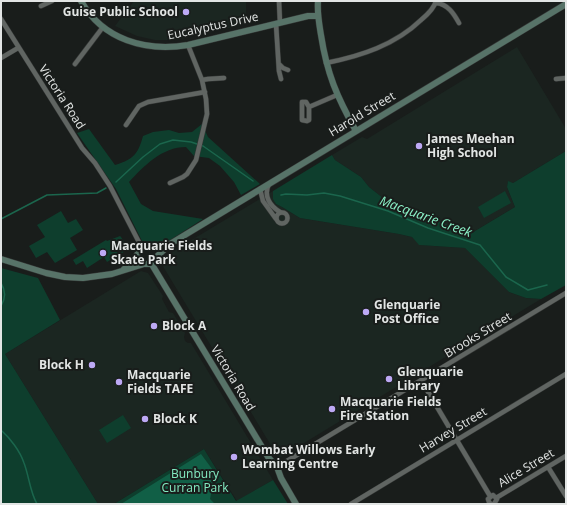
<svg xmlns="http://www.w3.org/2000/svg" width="567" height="505" viewBox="0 0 567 505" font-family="'Open Sans',sans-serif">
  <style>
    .built { fill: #1b2621 }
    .green { fill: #0e3e2d }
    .forest { fill: #115f46 }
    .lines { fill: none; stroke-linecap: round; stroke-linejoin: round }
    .stream { stroke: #1b664d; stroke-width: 1.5 }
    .street-casing { stroke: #353837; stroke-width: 5.5 }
    .secondary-casing { stroke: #353837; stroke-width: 7 }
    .street { stroke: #606562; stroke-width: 4.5 }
    .secondary { stroke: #577368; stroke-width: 6 }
    .poi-dot { fill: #bda9f5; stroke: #191d1b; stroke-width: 1.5 }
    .labels { text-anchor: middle; stroke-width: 4; stroke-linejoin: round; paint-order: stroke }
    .poi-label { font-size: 12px; font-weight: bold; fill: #e2e5e4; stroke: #191d1b; text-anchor: start }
    .street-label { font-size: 12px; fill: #e2e5e4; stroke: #191d1b }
    .park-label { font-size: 12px; fill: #83eac1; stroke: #191d1b }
    .water-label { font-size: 13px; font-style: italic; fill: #8cf3c9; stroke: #191d1b }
  </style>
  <rect width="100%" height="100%" fill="#191d1b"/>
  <path class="built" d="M134 1H246V24L176 40H155L137 36 115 26Z
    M517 47 566 129V151L513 183 508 182 507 187 515 207 470 234 383 198 369 187 361 177 335 160 332 155 362 137 367 139Z
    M273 191V194L276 204 282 207 300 218 399 234 412 237 420 245 465 248 509 292 526 298 541 299 281 457H278L161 263 163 258 165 256Z
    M141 271 148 273 163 296 162 299 169 312 173 313 185 333 184 337 185 341 188 343H191L273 480 237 501 204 449 114 504H98L5 354Z"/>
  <path class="green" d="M202 124 208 137 260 184 241 195 234 182 220 166 209 158 194 156 186 147C162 147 144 166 129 182L141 204 153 211 203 219 164 244 142 241 116 189 77 133 89 129 115 165C134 159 138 154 143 136L153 132 169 130 179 133 192 132Z
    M566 151V285L541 299 526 298 509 292 465 248 419 245 412 237 399 234 300 218 282 207 276 204 273 199V191L332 155 335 160 361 177 369 187 383 198 470 234 515 207 507 187 508 181 513 183Z
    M505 191 511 203 484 218 478 207Z
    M61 211 68 223 76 219 83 230 70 238 77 250 55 263 47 252 36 258 29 246 45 237 37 225Z
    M120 236 121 237 128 248 127 250 107 262 104 257 87 268 83 261 76 265 73 260 106 240 107 241Z
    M1 268 38 278 60 320 5 354 98 504H1Z
    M123 415 131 428 107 443 99 430Z
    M204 449 236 501 273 480 288 504H114Z"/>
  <path class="forest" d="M201 454 215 473 210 499 215 504H121Z"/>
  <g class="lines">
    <path class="stream" d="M116 182 143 157 160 144 173 140 191 142 203 146 253 181
      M281 195 286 194 307 195 324 193 340 196 388 211 428 228 480 245 506 277 528 290 547 285
      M1 219 47 195 97 193 106 188
      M1 283C6 291 6 298 1 306
      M1 430C10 438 20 451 24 463 29 476 30 492 37 504"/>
    <g class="street-casing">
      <path id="street" d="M279 1 280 23
        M436 3C448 4 454 14 459 23
        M41 6 52 1
        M1 19 82 148 95 163 110 186 142 248
        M276 24 279 71 281 79
        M1 58 18 48
        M326 63C361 56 395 45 421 20 427 15 434 9 436 1
        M75 64 103 27
        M279 64 283 68 288 70
        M556 79 566 78
        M202 80 208 79 224 78
        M302 102H306L309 107V120L307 121 302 120Z
        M309 107 337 95
        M126 125 139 106 148 102 205 92
        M170 183 183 177 187 174 196 160 207 114 206 99 202 80 188 45
        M269 184C263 196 270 206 280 212
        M260 189 263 201 276 219
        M276.5 218a5.5 5.5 0 1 1 11 0a5.5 5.5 0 1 1-11 0Z
        M421 380 490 496
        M277 467 566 293
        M548 467 566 496
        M496 498 566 456
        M351 504 566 374
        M491 504 489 502 488 499 493 495 497 499 494 504"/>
    </g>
    <g class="secondary-casing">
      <path id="secondary" d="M81 1C103 40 146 52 188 45L308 16H318
        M318 1C317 13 319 23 321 35 327 74 337 97 356 131
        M1 259 46 273 65 277 83 278 112 274 144 264H149L170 244 566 4
        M151 263 268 457 277 467 281 478 296 504
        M124 269 130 264 142 248 170 244"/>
    </g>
    <use href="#street" class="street"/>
    <use href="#secondary" class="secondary"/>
  </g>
  <g class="poi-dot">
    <circle cx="186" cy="12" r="4"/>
    <circle cx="419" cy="146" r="4"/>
    <circle cx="103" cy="253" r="4"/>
    <circle cx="366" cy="312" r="4"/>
    <circle cx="154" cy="326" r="4"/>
    <circle cx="92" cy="365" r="4"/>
    <circle cx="389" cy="379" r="4"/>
    <circle cx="119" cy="382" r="4"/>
    <circle cx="332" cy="409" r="4"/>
    <circle cx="145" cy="419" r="4"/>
    <circle cx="234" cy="457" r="4"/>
  </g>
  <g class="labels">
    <g class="poi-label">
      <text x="178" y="16" text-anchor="end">Guise Public School</text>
      <text x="427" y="143">James Meehan<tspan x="427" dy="14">High School</tspan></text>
      <text x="111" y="250">Macquarie Fields<tspan x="111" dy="14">Skate Park</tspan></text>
      <text x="374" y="309">Glenquarie<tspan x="374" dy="14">Post Office</tspan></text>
      <text x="162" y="330">Block A</text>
      <text x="84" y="369" text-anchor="end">Block H</text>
      <text x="397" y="376">Glenquarie<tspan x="397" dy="14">Library</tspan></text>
      <text x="127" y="379">Macquarie<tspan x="127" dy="14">Fields TAFE</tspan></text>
      <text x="340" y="406">Macquarie Fields<tspan x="340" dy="14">Fire Station</tspan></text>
      <text x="153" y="423">Block K</text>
      <text x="242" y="454">Wombat Willows Early<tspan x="242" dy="14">Learning Centre</tspan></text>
    </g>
    <g class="street-label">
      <text transform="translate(213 26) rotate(-12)" y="4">Eucalyptus Drive</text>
      <text transform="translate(62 97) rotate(57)" y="4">Victoria Road</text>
      <text transform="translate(362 114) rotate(-31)" y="4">Harold Street</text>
      <text transform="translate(478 335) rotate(-31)" y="4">Brooks Street</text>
      <text transform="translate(233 378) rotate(59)" y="4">Victoria Road</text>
      <text transform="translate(453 430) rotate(-31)" y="4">Harvey Street</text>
      <text transform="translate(526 468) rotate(-31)" y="4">Alice Street</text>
    </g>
    <g class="park-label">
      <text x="195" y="478">Bunbury<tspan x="195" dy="14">Curran Park</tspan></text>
    </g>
    <g class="water-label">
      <text transform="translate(426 216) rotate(20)" y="5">Macquarie Creek</text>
    </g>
  </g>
  <rect width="567" height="505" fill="none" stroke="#e2e5e4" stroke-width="4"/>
</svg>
